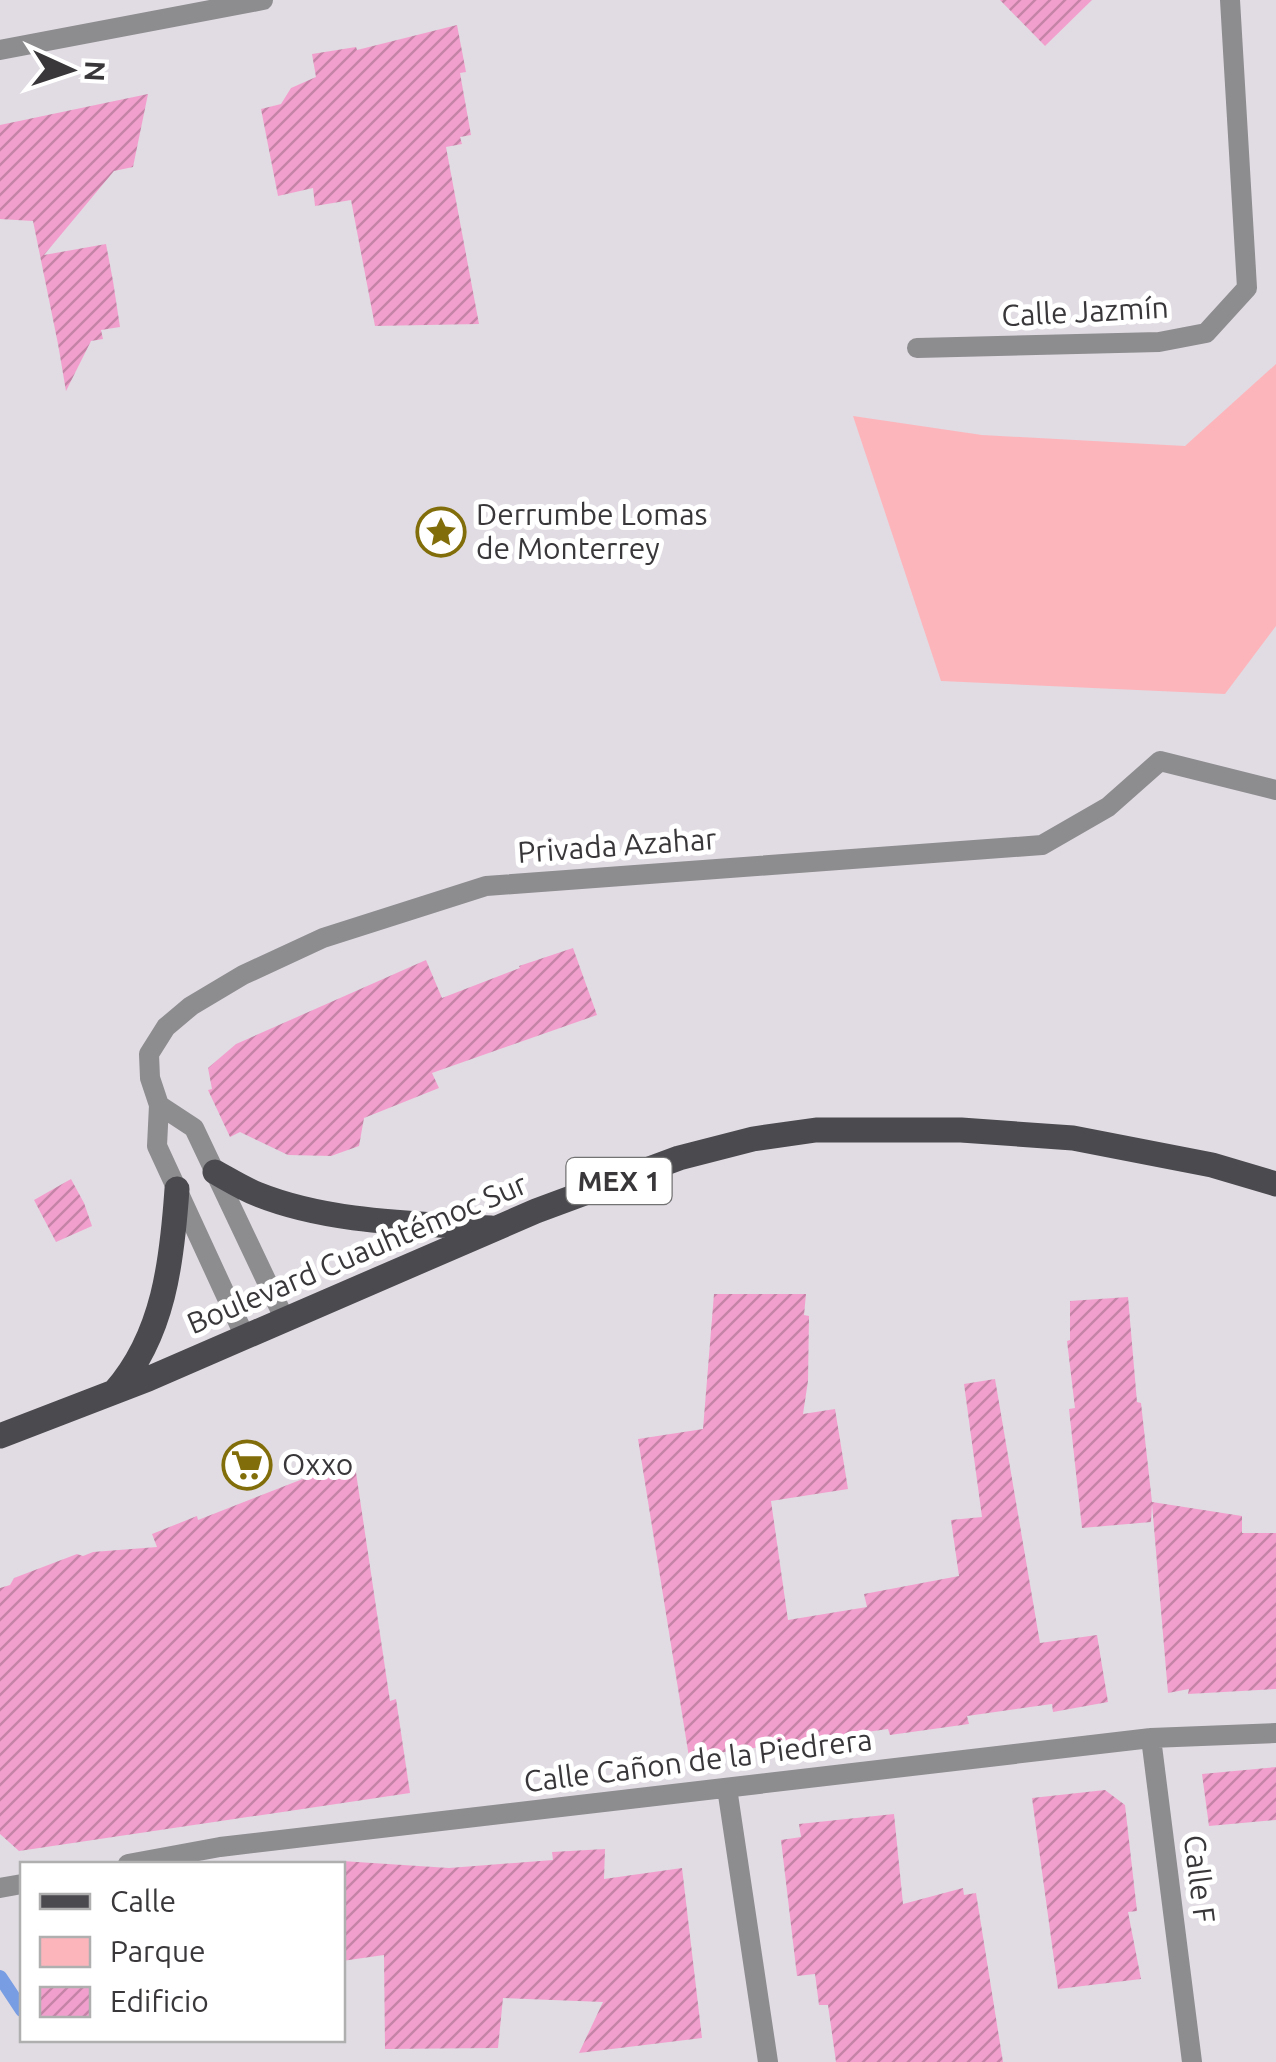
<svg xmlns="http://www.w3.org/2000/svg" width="1276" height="2062" viewBox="0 0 1276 2062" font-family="Ubuntu,sans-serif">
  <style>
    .green { fill: #fdb5bc }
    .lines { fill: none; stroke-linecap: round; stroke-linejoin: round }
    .stream { stroke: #789de3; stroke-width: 14 }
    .building { fill: url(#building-hatch) }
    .minor { stroke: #8d8c8f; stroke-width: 20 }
    .primary { stroke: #4b4a4f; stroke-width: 25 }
    .labels { text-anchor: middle; stroke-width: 10; stroke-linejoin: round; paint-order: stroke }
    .shield { fill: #fff; stroke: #747374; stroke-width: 2.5 }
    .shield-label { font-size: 28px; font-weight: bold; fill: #393739 }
    .street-label { font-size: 30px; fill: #393739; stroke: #fff }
    .poi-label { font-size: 30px; fill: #393739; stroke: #fff; text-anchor: start }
  </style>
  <defs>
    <pattern id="building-hatch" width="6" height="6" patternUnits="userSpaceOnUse" patternTransform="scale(2.5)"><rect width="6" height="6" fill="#f1a0cd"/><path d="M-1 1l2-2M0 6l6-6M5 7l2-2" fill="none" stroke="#c483a7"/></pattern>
  </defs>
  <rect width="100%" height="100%" fill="#e1dce3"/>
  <path class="green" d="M1276 364V626L1225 694 941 681 853 416 982 435 1185 446Z"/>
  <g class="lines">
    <path class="stream" d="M0 1977 22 2010"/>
  </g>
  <path class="building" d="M1000 0H1092L1045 46Z
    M457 25 466 72 460 73 471 135 460 137 462 144 446 147 479 324 375 326 351 200 315 206 313 188 278 196 261 109 281 104 291 88 316 77 312 54 356 47 357 50Z
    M148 94 133 167 114 171 44 255 106 244 113 281 120 327 101 330 103 339 91 341 66 391 58 344 33 221 0 219V125Z
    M573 948 597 1015 432 1073 439 1088 364 1118 359 1146 331 1156 288 1155 240 1132 230 1137 208 1090 212 1089 208 1068 236 1044 426 960 442 998 520 968 519 966Z
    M71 1179 84 1203 92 1226 56 1242 34 1200Z
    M714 1294H806L804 1315 809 1316 808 1381 803 1414 835 1409 848 1489 771 1501 788 1620 867 1607 864 1594 959 1576 951 1520 982 1517 964 1384 995 1379 1040 1643 1097 1635 1108 1702 1053 1712 1052 1704 967 1716 969 1724 890 1735 888 1729 689 1757 638 1439 703 1429Z
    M1128 1297 1137 1402 1141 1403 1152 1502 1242 1516V1533H1276V1689L1188 1694 1189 1689 1168 1693 1152 1504 1151 1522 1082 1528 1069 1409 1075 1408 1067 1341 1070 1340V1301Z
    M354 1459 390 1701 396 1699 410 1793 19 1851 0 1834V1588L10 1585 14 1578 77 1554 83 1556 93 1552 157 1547 152 1534 197 1516 198 1520Z
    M1276 1767V1820L1209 1826 1202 1774Z
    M1105 1790 1125 1805 1137 1911 1128 1912 1141 1979 1058 1989 1032 1798Z
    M894 1814 903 1904 963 1888 964 1895 976 1893 1003 2062H836L828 2005H819L815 1974 797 1976 781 1840 801 1837 799 1824Z
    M605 1849 604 1879 682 1868 702 2038 579 2053 603 2002 503 1998 498 2048 385 2049 384 1955 342 1961V1861L449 1868 553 1860 552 1852Z"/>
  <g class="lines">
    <path class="minor" d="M0 50 263 0
      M917 348 1159 342 1206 333 1247 288 1230 0
      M159 1105 194 1128 285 1320
      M245 1337 157 1146 159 1105 150 1078 149 1054 166 1027 191 1006 243 975 323 938 486 886 1042 845 1108 807 1160 761 1276 790
      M1151 1738 1192 2062
      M727 1788 768 2062
      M128 1864 220 1847 1151 1738 1276 1733
      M0 1888 22 1884"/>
    <path class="primary" d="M215 1172C228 1179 242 1188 257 1194 329 1223 414 1223 491 1228
      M115 1391C164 1335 172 1261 177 1189
      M0 1436 148 1379 536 1211 679 1158 753 1139 816 1130H961L1073 1138 1212 1165 1276 1184"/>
  </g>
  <defs>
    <g id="sight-ring" transform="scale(2.5)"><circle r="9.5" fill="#fff" stroke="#816d09" stroke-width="1.5"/><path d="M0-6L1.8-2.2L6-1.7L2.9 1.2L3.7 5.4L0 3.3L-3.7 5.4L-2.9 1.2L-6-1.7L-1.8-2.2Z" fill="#816d09"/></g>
    <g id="supermarket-ring" transform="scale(2.5)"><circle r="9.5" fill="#fff" stroke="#816d09" stroke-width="1.5"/><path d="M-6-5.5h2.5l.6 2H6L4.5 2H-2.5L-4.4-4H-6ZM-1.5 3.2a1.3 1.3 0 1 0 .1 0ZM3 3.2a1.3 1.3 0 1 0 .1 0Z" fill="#816d09"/></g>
  </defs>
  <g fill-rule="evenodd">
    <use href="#sight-ring" x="441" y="532"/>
    <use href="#supermarket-ring" x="247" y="1465"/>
  </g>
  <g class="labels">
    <rect class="shield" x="566.5" y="1158" width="105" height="46" rx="8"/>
    <g class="shield-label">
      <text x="619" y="1191">MEX 1</text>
    </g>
    <g class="street-label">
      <text transform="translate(1085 312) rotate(-3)" y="10">Calle Jazmín</text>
      <text transform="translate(617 846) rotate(-4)" y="10">Privada Azahar</text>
      <text transform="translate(357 1254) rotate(-23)" y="10">Boulevard Cuauhtémoc Sur</text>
      <text transform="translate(698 1761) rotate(-7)" y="10">Calle Cañon de la Piedrera</text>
      <text transform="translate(1199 1879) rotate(83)" y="10">Calle F</text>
    </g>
    <g class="poi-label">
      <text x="476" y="525">Derrumbe Lomas<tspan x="476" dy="34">de Monterrey</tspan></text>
      <text x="282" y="1475">Oxxo</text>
    </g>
  </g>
  <rect x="20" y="1862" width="325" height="180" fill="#ffffff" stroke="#b0afb0" stroke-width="2.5"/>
  <rect x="40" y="1894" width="50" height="15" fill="#4b4a4f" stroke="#b0afb0" stroke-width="2.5"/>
  <text x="110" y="1912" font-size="30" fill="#393739">Calle</text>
  <rect x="40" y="1937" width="50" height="30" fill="#fdb5bc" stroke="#b0afb0" stroke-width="2.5"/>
  <text x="110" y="1962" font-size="30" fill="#393739">Parque</text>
  <rect x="40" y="1987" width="50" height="30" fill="url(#building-hatch)" stroke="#b0afb0" stroke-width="2.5"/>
  <text x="110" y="2012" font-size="30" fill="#393739">Edificio</text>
  <g transform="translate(70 70) rotate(93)" stroke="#ffffff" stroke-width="8" paint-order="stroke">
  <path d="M0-8L18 38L0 25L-18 38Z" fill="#393739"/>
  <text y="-15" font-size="28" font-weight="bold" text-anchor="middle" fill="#393739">N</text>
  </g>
</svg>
